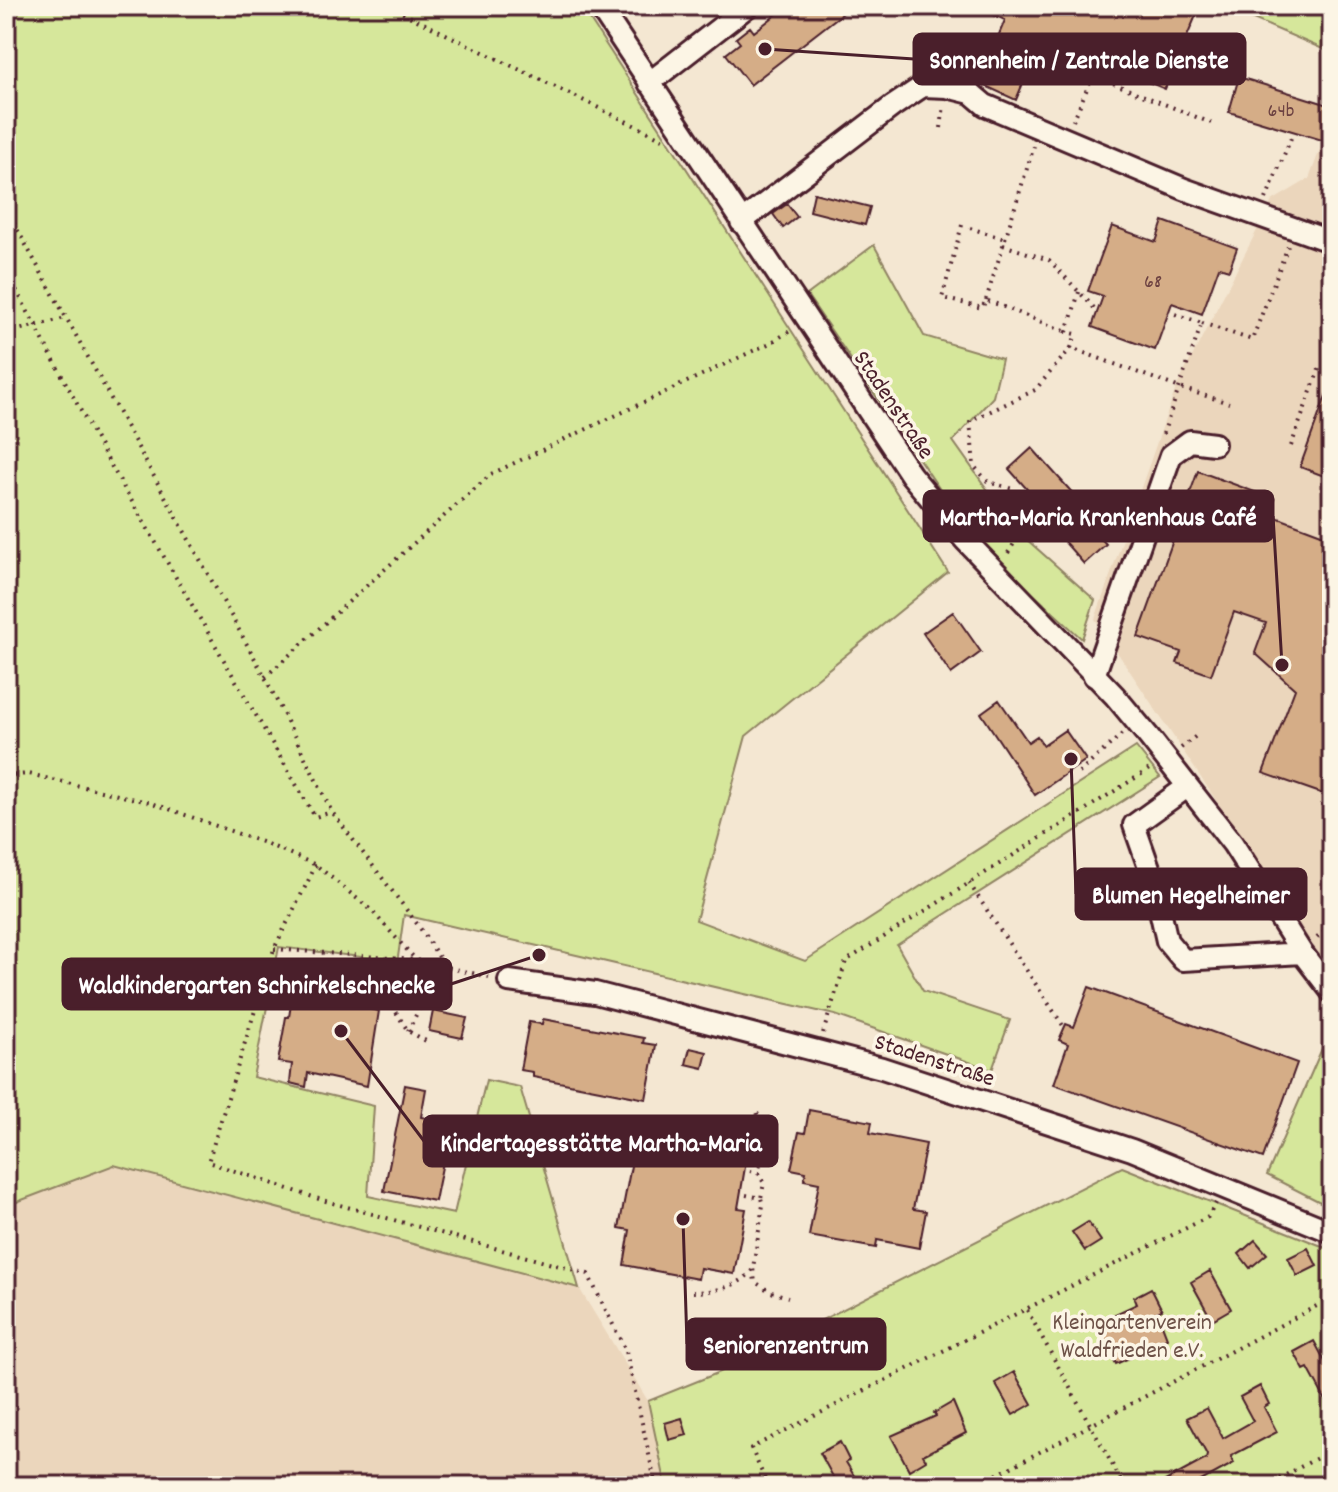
<svg xmlns="http://www.w3.org/2000/svg" width="1338" height="1492" viewBox="0 0 1338 1492" font-family="Dekko,sans-serif">
  <style>
    .built { fill: #ebd6bc }
    .green { fill: #d6e79b; stroke: #908363; stroke-width: 2 }
    .building { fill: #d5ad87; stroke: #4a1f2b; stroke-width: 2 }
    .lines { fill: none; stroke-linecap: round; stroke-linejoin: round }
    .minor-casing { stroke: #4a1f2b; stroke-width: 26 }
    .path { stroke: #4a1f2b; stroke-width: 4; stroke-dasharray: 2 6; stroke-linecap: butt }
    .minor { stroke: #fcf5e5; stroke-width: 20 }
    .labels { text-anchor: middle; stroke-width: 7; stroke-linejoin: round; paint-order: stroke }
    .number-label { font-size: 20px; fill: #6d4242 }
    .street-label { font-size: 24px; fill: #4a1f2b; stroke: #fcf5e5 }
    .park-label { font-size: 24px; fill: #6d5147; stroke: #fcf5e5 }
    .leader { fill: none; stroke: #4a1f2b; stroke-width: 3 }
    .callout-dot { fill: #4a1f2b; stroke: #fcf5e5; stroke-width: 3 }
    .callout { fill: #4a1f2b; stroke: #4a1f2b; stroke-width: 3 }
    .callout-label { font-size: 26px; text-anchor: middle; font-weight: bold; fill: #fff }
  </style>
  <rect width="100%" height="100%" fill="#f4e7d2"/>
  <filter id="ink" filterUnits="userSpaceOnUse"><feTurbulence type="fractalNoise" baseFrequency=".0125" numOctaves="2"/><feDisplacementMap in="SourceGraphic" scale="16" xChannelSelector="R" yChannelSelector="G"/><feConvolveMatrix kernelMatrix="1 2 1 2 8 2 1 2 1" color-interpolation-filters="sRGB"/></filter>
  <g filter="url(#ink)">
    <path class="built" d="M1332 117V974L1095 619 1176 388 1272 201 1309 179Z
      M114 1165 579 1288 648 1401 666 1486H6V1206Z"/>
    <path class="green" d="M6 6H581L948 572 746 736 696 920 805 961 1136 747 1160 777 897 945 923 991 1010 1020 992 1070 835 1015 404 915 394 985 369 958 279 947 253 1077 374 1106 368 1196 454 1214 486 1080 520 1087 579 1288 114 1165 6 1206Z
      M1223 6H1332V53Z
      M874 245 924 336 1002 359 993 397 953 441 1016 530 1095 600 1082 639 973 538 807 295Z
      M1327 1037 1332 1043V1208L1267 1175Z
      M1122 1167 1332 1250V1486H666L648 1401 720 1372Z"/>
    <path class="building" d="M787 6H852L750 85 726 54 740 43 736 38 750 27 754 32Z
      M974 6H1179L1197 13 1165 89 1042 38 1016 100 979 83 1005 20Z
      M1239 77 1332 106V143L1229 112Z
      M814 193 870 207 865 225 810 211Z
      M787 204 797 217 783 228 773 214Z
      M1163 221 1237 248 1229 270 1219 267 1202 314 1172 303 1155 350 1092 327 1103 296 1088 291 1112 226 1156 242Z
      M1330 385 1332 386V479L1300 467Z
      M1032 448 1086 508 1079 514 1106 544 1084 564 1054 530 1060 526 1009 469Z
      M1198 471 1274 499 1268 514 1332 538V797L1263 773 1295 689 1255 653 1266 623 1234 612 1211 675 1177 663 1181 652 1138 637Z
      M953 612 981 652 951 674 923 633Z
      M999 700 1028 742 1037 736 1043 745 1065 730 1086 760 1035 795 981 713Z
      M347 970 365 971 362 1007 379 1011 367 1086 308 1073 306 1087 290 1083 292 1064 278 1062 286 1017H289L296 973 346 976Z
      M1089 987 1297 1063 1263 1158 1054 1084 1068 1044 1059 1040 1066 1024 1074 1027Z
      M433 1011 467 1018 462 1038 429 1031Z
      M543 1019 644 1038 643 1043 656 1045 646 1099 533 1077V1072L520 1070 529 1022 542 1024Z
      M690 1048 707 1052 703 1068 686 1064Z
      M405 1085 426 1089 421 1117 451 1123 435 1201 384 1191Z
      M809 1110 872 1122 870 1133 926 1144 913 1209 926 1211 919 1248 877 1240 876 1248 809 1236 819 1183 804 1180 806 1172 791 1169 799 1132 805 1133Z
      M636 1117 717 1133 715 1144 748 1150 738 1208 746 1209 734 1274 700 1268 698 1279 624 1265 630 1230 619 1228 636 1140 632 1139Z
      M1088 1222 1101 1241 1085 1251 1072 1232Z
      M1255 1240 1267 1254 1250 1268 1239 1254Z
      M1308 1248 1317 1266 1297 1276 1288 1258Z
      M1210 1271 1231 1309 1212 1320 1191 1282Z
      M1151 1288 1162 1310 1157 1312 1167 1338 1134 1351 1136 1355 1116 1364 1096 1323 1137 1304 1134 1297Z
      M1314 1341 1332 1374V1412L1308 1368 1304 1370 1294 1352Z
      M1014 1372 1032 1404 1013 1415 995 1383Z
      M1260 1386 1269 1404 1264 1407 1277 1432 1231 1456 1234 1463 1192 1486H1156L1206 1459 1207 1455 1187 1418 1207 1408 1223 1438 1253 1421 1240 1397Z
      M953 1402 966 1433 923 1455 926 1460 909 1470 891 1436 936 1416 934 1413Z
      M682 1418 687 1435 669 1440 665 1423Z
      M840 1442 849 1460 846 1462 860 1486H838L820 1453Z"/>
    <g class="lines">
      <g class="minor-casing">
        <path id="minor" d="M599 6 911 475 965 540 1115 696 1149 737 1233 844 1302 953 1332 992
          M649 83 748 6
          M741 222 893 106 923 86 947 87 971 93 985 105 1184 189 1332 242
          M1094 676 1171 455 1190 441 1214 444
          M1187 787 1134 825 1153 879 1167 941 1183 960 1302 953
          M509 981 595 993 882 1068 1132 1150 1332 1232"/>
      </g>
      <path class="path" d="M388 6 663 139
        M1073 121 1093 75 1211 123
        M941 128 944 105
        M1266 199 1291 138
        M6 209 265 677 332 812 418 925 446 968
        M962 225 942 298 982 308 986 300 1067 332
        M970 228 1005 239
        M1003 245 1049 260 1098 312
        M6 278 12 282 98 443 315 817 332 812
        M1079 292 1067 332 1076 334 1071 348 1180 388 1229 403
        M986 300 1034 146
        M1202 323 1252 340 1288 246
        M6 333 66 318
        M1163 434 1202 323 1169 312
        M1291 446 1321 364
        M1008 553 1032 515 1038 512 1013 489 988 482 974 466 970 421 1035 390 1071 348
        M265 677 491 474 770 343 792 330
        M1181 748 1196 736
        M1079 773 1122 734
        M6 776 29 774 152 803 267 844 316 865 371 910 416 960
        M316 865 274 949 208 1162 322 1200 588 1274 626 1351 656 1486
        M969 883 1064 1027
        M1317 938 1332 923
        M274 949 416 960 489 977
        M347 995C362 995 374 1002 389 1001L408 1031 426 1041
        M408 1031 431 985 430 963
        M823 1033 846 961 1151 768
        M757 1113 768 1134 758 1173
        M750 1171 758 1173 764 1183 761 1198
        M746 1195 761 1198 763 1205 753 1268 755 1282 771 1292 788 1297
        M693 1292C712 1292 741 1287 752 1270
        M1027 1310 1124 1486
        M768 1486 751 1448 1208 1217 1216 1203
        M975 1486 1332 1298
        M1265 1486 1332 1450"/>
      <use href="#minor" class="minor"/>
    </g>
  </g>
  <g class="labels">
    <g class="number-label">
      <text x="1281" y="116">64b</text>
      <text x="1153" y="287">68</text>
    </g>
    <g class="street-label">
      <text transform="translate(895 404) rotate(56)" y="8">Stadenstraße</text>
      <text transform="translate(935 1059) rotate(18)" y="8">Stadenstraße</text>
    </g>
    <g class="park-label">
      <text x="1132" y="1329">Kleingartenverein<tspan x="1132" dy="28">Waldfrieden e.V.</tspan></text>
    </g>
  </g>
  <path class="leader" d="M765 49L914 59M1282 665L1273 516M1071 759L1076 894M539 955L451 984M341 1031L424 1141M683 1219L687 1344"/>
  <g class="callout-dot">
    <circle cx="765" cy="49" r="8"/>
    <circle cx="1282" cy="665" r="8"/>
    <circle cx="1071" cy="759" r="8"/>
    <circle cx="539" cy="955" r="8"/>
    <circle cx="341" cy="1031" r="8"/>
    <circle cx="683" cy="1219" r="8"/>
  </g>
  <g class="callout">
    <rect x="914" y="34" width="331" height="50" rx="8"/>
    <rect x="924" y="491" width="349" height="50" rx="8"/>
    <rect x="1076" y="869" width="230" height="50" rx="8"/>
    <rect x="63" y="959" width="388" height="50" rx="8"/>
    <rect x="424" y="1116" width="353" height="50" rx="8"/>
    <rect x="687" y="1319" width="198" height="50" rx="8"/>
  </g>
  <g class="callout-label">
    <text x="1079" y="68">Sonnenheim / Zentrale Dienste</text>
    <text x="1098" y="525">Martha-Maria Krankenhaus Café</text>
    <text x="1191" y="903">Blumen Hegelheimer</text>
    <text x="257" y="993">Waldkindergarten Schnirkelschnecke</text>
    <text x="601" y="1151">Kindertagesstätte Martha-Maria</text>
    <text x="786" y="1353">Seniorenzentrum</text>
  </g>
  <rect width="1338" height="1492" fill="none" stroke="#fcf5e5" stroke-width="32"/>
  <rect x="16" y="16" width="1306" height="1460" fill="none" stroke="#4a1f2b" stroke-width="3" filter="url(#ink)"/>
</svg>
